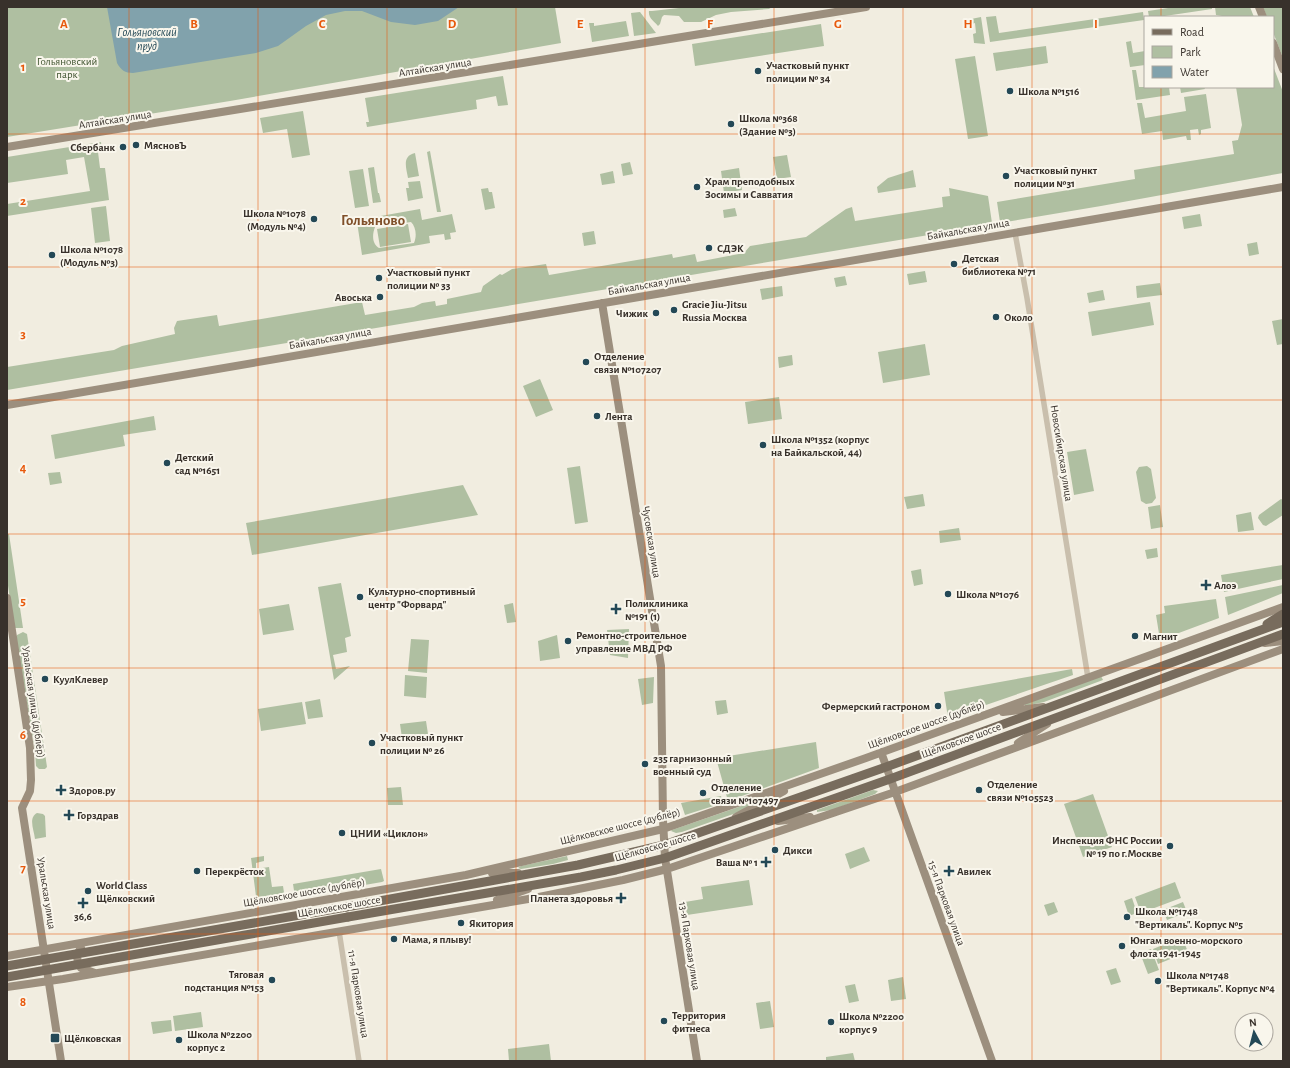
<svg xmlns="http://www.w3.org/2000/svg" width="1290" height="1068" viewBox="0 0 1290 1068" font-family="'Alegreya Sans',sans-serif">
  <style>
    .green { fill: #afbfa1; fill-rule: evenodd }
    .water { fill: #81a2ac }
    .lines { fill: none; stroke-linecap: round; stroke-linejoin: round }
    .street { stroke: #c9bfad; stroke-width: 5.5 }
    .secondary { stroke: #9c8f7e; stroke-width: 8 }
    .primary { stroke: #786c5d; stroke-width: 9 }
    .primary-bridge { stroke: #786c5d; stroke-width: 9 }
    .grid { fill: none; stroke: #e8590c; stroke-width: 1; stroke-opacity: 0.55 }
    .poi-dot { fill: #234856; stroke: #f9f6ec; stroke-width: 1.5 }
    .labels { text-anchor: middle; stroke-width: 4; stroke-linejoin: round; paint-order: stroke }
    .park-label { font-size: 11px; fill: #405430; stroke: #f9f6ec }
    .poi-label { font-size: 11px; font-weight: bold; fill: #38312b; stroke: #f9f6ec; text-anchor: start }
    .street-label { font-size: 11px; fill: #38312b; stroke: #f9f6ec }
    .water-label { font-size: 12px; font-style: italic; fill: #234856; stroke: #f9f6ec }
    .district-label { font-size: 15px; font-weight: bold; fill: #80502a; stroke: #f9f6ec }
    .grid-label { font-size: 13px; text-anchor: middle; font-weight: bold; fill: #e8590c; stroke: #f9f6ec; stroke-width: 4; stroke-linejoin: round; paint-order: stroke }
  </style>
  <rect width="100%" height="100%" fill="#f1ede0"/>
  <path class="green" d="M7 7H555L561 43 230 101 7 137Z
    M688 7H772L769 9 731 12 716 15 701 22H684L679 16 664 15 662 17 660 24 658 26C654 21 648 18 649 11H652Z
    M1175 7H1212V9L1158 17H1149L1148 11Z
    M1215 7H1250L1254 17H1223L1222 16 1216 15Z
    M1263 7H1283V58L1273 32V17H1267Z
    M640 12 656 33 634 36 631 13Z
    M1143 12 1144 20 990 42 986 17 996 16 999 33Z
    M981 17 985 44 974 43 973 34 976 33 975 23 972 24 971 19Z
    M626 21 629 36 592 42 589 23H594V26Z
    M821 24 824 46 695 66 692 44Z
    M1131 41 1133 53 1145 51V65L1130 67 1126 42Z
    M1046 46 1048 63 996 71 993 53Z
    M975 56 988 136 968 139 955 59Z
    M1273 66 1283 92V173L1101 206 7 390V367L114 350 122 346 175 334 174 328 177 321 217 315 219 326 362 302 365 315 414 307 422 303 435 301 436 306 447 304V299L481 292 483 286 500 274 502 275 512 269 546 264 549 275 672 254 673 258 695 254 697 262 744 253 750 246 806 237 846 209 852 207 855 221 943 207 942 197 950 196 949 188 988 196 992 223 1000 222 997 202 1135 179 1134 170 1234 154 1232 141 1238 140 1242 125 1236 87H1273Z
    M1132 70H1136L1139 87H1169L1170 95 1136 100Z
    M503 76 508 105 498 106 496 96 476 100 477 109 367 127 366 122H369L365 98Z
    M1180 87H1204L1205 89 1181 93Z
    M1206 94 1211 128 1201 130V134L1199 135 1198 129 1190 130 1191 140H1187L1186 136 1163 140 1162 131 1142 134 1137 103H1142L1145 118 1186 111 1184 97Z
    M303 111 310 155 292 158 287 129 263 133 260 118Z
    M101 142 102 151 98 152 100 168H105L109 200 7 216V204L90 191 84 157 66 160 68 174 7 183V157Z
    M430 151 441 212H437L427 152Z
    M415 153 419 176 408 178C406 167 402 156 415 153Z
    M787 155 791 177 777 179 773 157Z
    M630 162 633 174 623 176 621 164Z
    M374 167 378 193H379L381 202 373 203 368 168Z
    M739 168 742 190 724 193 721 171Z
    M363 169 369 206 355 208 349 171Z
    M913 170 916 187 878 193 877 187 888 178Z
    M613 171 615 183 602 185 600 174Z
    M420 181 423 198 408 201 406 188H409L408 182Z
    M488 188 489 192H492L495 208 485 210 481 189Z
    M106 206 110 241 95 243 91 208Z
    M735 208 737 216 724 218 723 210Z
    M420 209 422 220 452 214 456 232 450 233 451 239 445 240 444 234 429 236 430 243 362 255 357 222 358 220ZM411 222C416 227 417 236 414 243L379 248C372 244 372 235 375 227Z
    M1200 214 1202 226 1184 229 1182 217Z
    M408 224 411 242 380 247 377 229Z
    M594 231 596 244 584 246 582 233Z
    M1257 242 1259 254 1249 256 1247 244Z
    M925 271 927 282 909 285 907 274Z
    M845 276 847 285 836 287 834 278Z
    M1160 283 1162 295 1137 298 1136 286Z
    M782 286 783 296 762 300 760 289Z
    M1103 290 1105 300 1089 303 1087 293Z
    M1150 302 1154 325 1092 336 1088 312Z
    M1283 319V344L1277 345 1272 321Z
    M925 344 930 375 883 383 878 352Z
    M792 355 793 365 779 368 778 357Z
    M540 379 553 410 536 417 523 386Z
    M779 397 782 419 748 424 745 402Z
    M154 416 156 430 123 435 125 446 55 459 51 435Z
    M1086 449 1094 491 1074 495 1067 452Z
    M580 466 588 522 575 524 567 468Z
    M1147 466 1151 469 1156 498 1152 503 1146 504 1141 501 1136 472 1139 467Z
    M60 472 62 483 50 485 48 473Z
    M463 485 478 515 252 555 246 523Z
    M923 494 925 506 907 509 904 497Z
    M1281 499 1283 500V515L1266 526 1263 525 1258 518 1259 515Z
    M1160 505 1163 527 1151 529 1148 507Z
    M1251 512 1254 530 1238 532 1236 515Z
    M959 528 961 540 940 543 939 531Z
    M9 534 23 628H15L14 626 7 579V535Z
    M1157 548 1158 557 1147 559 1145 550Z
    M1283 565V579L1224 592 1221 575Z
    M921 569 923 584 914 586 911 571Z
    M341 583 351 636 345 638 347 652 333 655 336 669 350 666 334 680 318 587Z
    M1283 585V593L1228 615 1225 597Z
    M1216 599 1219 618 1160 640 1156 615 1165 613 1164 606Z
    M513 603 516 622 507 623 504 605Z
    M289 604 294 630 263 635 259 609Z
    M629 629 628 658 610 655 607 630Z
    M23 632 27 634 47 767 45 769H39L36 766 35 751 16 638 17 635Z
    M557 635 560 658 540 661 538 641Z
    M411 639 429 640 427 673 408 671Z
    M1072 669 1073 675 948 718 944 692Z
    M405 675 427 677 426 698 404 696Z
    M1101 676 1103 680 1044 702 1025 706V704Z
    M654 677 653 703 642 705 638 679Z
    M320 699 323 717 308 719 305 702Z
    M726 700 728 713 717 715 715 701Z
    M302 702 306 724 261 731 258 709Z
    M426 721 428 734 402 738 400 724Z
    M816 742 819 768 728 801 716 758Z
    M401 787 403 805H388L387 788Z
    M873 790 878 791 875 794 832 810 817 812V810Z
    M1093 794 1112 847 1083 857 1064 804Z
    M721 796 723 803 685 815 681 803Z
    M756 801 739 812 682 832 676 833 671 831 672 830Z
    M37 813 43 814 45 816 46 837 35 839C34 830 28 818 37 813Z
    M864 847 870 861 850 869 845 854Z
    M264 856V861L256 863V869L269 867 272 887 283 886 285 899 257 904 251 858Z
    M567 856 568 860 553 864 521 869 518 868 521 866Z
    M381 869 384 881 382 882 295 897 293 884Z
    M749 880 753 905 687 915 685 902 703 899 701 887Z
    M1175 882 1181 898 1141 913 1135 897Z
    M1132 898 1137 913 1129 916 1124 901Z
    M1054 902 1058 912 1048 916 1044 905Z
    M1183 902 1187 912 1167 920 1163 910Z
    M1182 937 1188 952 1158 964 1153 949Z
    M1151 949 1159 970 1148 974 1140 953Z
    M1116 968 1121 982 1111 985 1106 971Z
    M903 977 906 999 891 1001 888 980Z
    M855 984 859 1001 849 1003 845 986Z
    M770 1001 774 1027 760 1029 756 1003Z
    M201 1012 203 1027 175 1031 173 1016Z
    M171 1020 172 1031 153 1034 151 1022Z
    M549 1044 551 1061H509L508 1049Z
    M853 1053 855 1061H826V1057Z"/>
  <path class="water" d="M107 7H459L438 21 415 25 391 22 362 11H345L326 15 306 26 278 46 256 53 133 73C125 73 121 70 117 63Z"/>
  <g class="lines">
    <path class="street" d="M1015 233 1027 298 1088 678
      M339 931 359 1061"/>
    <path class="secondary" d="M1259 7 1263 17
      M1273 43 1283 69
      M7 147 866 7
      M602 303 661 666 663 820 665 858 697 1061
      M7 405 1283 187
      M7 598 30 748 31 780 30 791 22 808 61 1061
      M1265 643 1283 641
      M1003 712 1043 707
      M1018 743 1047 724
      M881 752 992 1061
      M736 817 784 791
      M778 821 810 817
      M492 873H518
      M497 900 528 889
      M81 948C75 955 77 961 81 968L95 973
      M7 956 466 875 663 829 866 758 1283 607
      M7 987 63 979 534 898 623 880 667 869 895 792 1283 649"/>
    <path class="primary" d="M1267 624 1283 614
      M346 907 578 865 664 845 886 767 1283 622
      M348 917 581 877 616 870 665 858 890 779 1283 634"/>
    <path class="primary-bridge" d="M7 966 346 907
      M7 977 348 917"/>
  </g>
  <path class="grid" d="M129 7V1061M258 7V1061M387 7V1061M516 7V1061M645 7V1061M774 7V1061M903 7V1061M1032 7V1061M1161 7V17M1161 87V1061M7 134H1283M7 267H1283M7 400H1283M7 534H1283M7 668H1283M7 801H1283M7 934H1283"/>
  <g class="poi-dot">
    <circle cx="758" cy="71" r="4"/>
    <circle cx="1010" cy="91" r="4"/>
    <circle cx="731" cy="124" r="4"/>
    <circle cx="136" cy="145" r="4"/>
    <circle cx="123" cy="147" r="4"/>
    <circle cx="1006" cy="176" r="4"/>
    <circle cx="697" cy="187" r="4"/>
    <circle cx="314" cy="219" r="4"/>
    <circle cx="709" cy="248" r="4"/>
    <circle cx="52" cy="255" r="4"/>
    <circle cx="954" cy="264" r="4"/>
    <circle cx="379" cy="278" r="4"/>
    <circle cx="380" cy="297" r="4"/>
    <circle cx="674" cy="310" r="4"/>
    <circle cx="656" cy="313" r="4"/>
    <circle cx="996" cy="317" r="4"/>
    <circle cx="586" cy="362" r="4"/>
    <circle cx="597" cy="416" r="4"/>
    <circle cx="763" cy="445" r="4"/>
    <circle cx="167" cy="463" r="4"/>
    <path d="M1204 579h4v4h4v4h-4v4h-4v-4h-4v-4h4z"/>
    <circle cx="948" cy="594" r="4"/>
    <circle cx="360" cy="597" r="4"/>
    <path d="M614 603h4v4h4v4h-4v4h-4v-4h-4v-4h4z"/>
    <circle cx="1135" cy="636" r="4"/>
    <circle cx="568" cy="641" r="4"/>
    <circle cx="45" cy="679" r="4"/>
    <circle cx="938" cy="706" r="4"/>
    <circle cx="372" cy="743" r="4"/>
    <circle cx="645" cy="764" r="4"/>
    <path d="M59 784h4v4h4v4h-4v4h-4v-4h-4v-4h4z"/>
    <circle cx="979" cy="790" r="4"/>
    <circle cx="703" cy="793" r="4"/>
    <path d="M67 809h4v4h4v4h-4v4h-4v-4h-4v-4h4z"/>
    <circle cx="342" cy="833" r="4"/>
    <circle cx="1170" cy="846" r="4"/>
    <circle cx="775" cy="850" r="4"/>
    <path d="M764 856h4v4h4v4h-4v4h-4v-4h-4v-4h4z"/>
    <circle cx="197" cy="871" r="4"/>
    <path d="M947 865h4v4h4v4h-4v4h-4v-4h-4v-4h4z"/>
    <circle cx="88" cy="891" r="4"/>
    <path d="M619 892h4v4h4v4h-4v4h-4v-4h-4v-4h4z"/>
    <path d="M81 897h4v4h4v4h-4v4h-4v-4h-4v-4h4z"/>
    <circle cx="1127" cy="917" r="4"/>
    <circle cx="461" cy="923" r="4"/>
    <circle cx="394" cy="939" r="4"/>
    <circle cx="1122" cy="946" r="4"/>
    <circle cx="272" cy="980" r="4"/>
    <circle cx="1158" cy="981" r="4"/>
    <circle cx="664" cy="1021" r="4"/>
    <circle cx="831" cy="1022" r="4"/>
    <rect x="50" y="1033" width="10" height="10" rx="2"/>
    <circle cx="179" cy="1040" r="4"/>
  </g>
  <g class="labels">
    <g class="park-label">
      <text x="67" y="65">Гольяновcкий<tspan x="67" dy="13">парк</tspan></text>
    </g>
    <g class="poi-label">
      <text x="766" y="69">Участковый пункт<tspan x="766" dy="13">полиции № 34</tspan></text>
      <text x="1018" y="95">Школа №1516</text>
      <text x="739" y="122">Школа №368<tspan x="739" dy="13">(Здание №3)</tspan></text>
      <text x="144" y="149">МясновЪ</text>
      <text x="115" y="151" text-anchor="end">Сбербанк</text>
      <text x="1014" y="174">Участковый пункт<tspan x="1014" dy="13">полиции №31</tspan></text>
      <text x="705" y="185">Храм преподобных<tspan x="705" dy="13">Зосимы и Савватия</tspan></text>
      <text x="306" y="217" text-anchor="end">Школа №1078<tspan x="306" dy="13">(Модуль №4)</tspan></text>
      <text x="717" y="252">СДЭК</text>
      <text x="60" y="253">Школа №1078<tspan x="60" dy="13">(Модуль №3)</tspan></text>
      <text x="962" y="262">Детская<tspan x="962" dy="13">библиотека №71</tspan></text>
      <text x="387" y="276">Участковый пункт<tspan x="387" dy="13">полиции № 33</tspan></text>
      <text x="372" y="301" text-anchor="end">Авоська</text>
      <text x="682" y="308">Gracie Jiu-Jitsu<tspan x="682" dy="13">Russia Москва</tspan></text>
      <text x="648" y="317" text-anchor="end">Чижик</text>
      <text x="1004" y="321">Около</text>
      <text x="594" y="360">Отделение<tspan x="594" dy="13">связи №107207</tspan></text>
      <text x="605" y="420">Лента</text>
      <text x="771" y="443">Школа №1352 (корпус<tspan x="771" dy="13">на Байкальской, 44)</tspan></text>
      <text x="175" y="461">Детский<tspan x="175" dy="13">сад №1651</tspan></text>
      <text x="1214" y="589">Алоэ</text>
      <text x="368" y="595">Культурно-спортивный<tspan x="368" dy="13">центр "Форвард"</tspan></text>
      <text x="956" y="598">Школа №1076</text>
      <text x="625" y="607">Поликлиника<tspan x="625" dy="13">№191 (1)</tspan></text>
      <text x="576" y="639">Ремонтно-строительное<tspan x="576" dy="13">управление МВД РФ</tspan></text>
      <text x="1143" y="640">Магнит</text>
      <text x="53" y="683">КуулКлевер</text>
      <text x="930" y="710" text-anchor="end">Фермерский гастроном</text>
      <text x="380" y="741">Участковый пункт<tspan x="380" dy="13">полиции № 26</tspan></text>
      <text x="653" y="762">235 гарнизонный<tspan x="653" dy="13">военный суд</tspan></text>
      <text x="987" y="788">Отделение<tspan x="987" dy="13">связи №105523</tspan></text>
      <text x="711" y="791">Отделение<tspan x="711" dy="13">связи №107497</tspan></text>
      <text x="69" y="794">Здоров.ру</text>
      <text x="77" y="819">Горздрав</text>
      <text x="350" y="837">ЦНИИ «Циклон»</text>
      <text x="1162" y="844" text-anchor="end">Инспекция ФНС России<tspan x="1162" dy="13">№ 19 по г.Москве</tspan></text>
      <text x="783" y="854">Дикси</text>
      <text x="758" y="866" text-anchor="end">Ваша № 1</text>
      <text x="205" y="875">Перекрёсток</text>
      <text x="957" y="875">Авилек</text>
      <text x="96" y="889">World Class<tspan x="96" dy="13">Щёлковский</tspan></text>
      <text x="613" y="902" text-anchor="end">Планета здоровья</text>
      <text x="1135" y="915">Школа №1748<tspan x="1135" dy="13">"Вертикаль". Корпус №5</tspan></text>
      <text x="83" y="920" text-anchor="middle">36,6</text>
      <text x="469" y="927">Якитория</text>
      <text x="402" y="943">Мама, я плыву!</text>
      <text x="1130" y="944">Юнгам военно-морского<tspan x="1130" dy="13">флота 1941-1945</tspan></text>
      <text x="264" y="978" text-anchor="end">Тяговая<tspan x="264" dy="13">подстанция №153</tspan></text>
      <text x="1166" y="979">Школа №1748<tspan x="1166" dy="13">"Вертикаль". Корпус №4</tspan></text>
      <text x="672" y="1019">Территория<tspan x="672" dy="13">фитнеса</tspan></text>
      <text x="839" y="1020">Школа №2200<tspan x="839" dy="13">корпус 9</tspan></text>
      <text x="187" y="1038">Школа №2200<tspan x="187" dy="13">корпус 2</tspan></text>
      <text x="64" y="1042">Щёлковская</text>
    </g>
    <g class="street-label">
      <text transform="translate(435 67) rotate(-9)" y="4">Алтайская улица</text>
      <text transform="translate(115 119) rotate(-9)" y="4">Алтайская улица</text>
      <text transform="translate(968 229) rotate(-10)" y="4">Байкальская улица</text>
      <text transform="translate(649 284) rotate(-10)" y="4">Байкальская улица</text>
      <text transform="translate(330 338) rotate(-10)" y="4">Байкальская улица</text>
      <text transform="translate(1062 453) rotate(81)" y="4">Новосибирская улица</text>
      <text transform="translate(652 542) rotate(81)" y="4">Чусовская улица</text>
      <text transform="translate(34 702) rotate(82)" y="4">Уральская улица (дублёр)</text>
      <text transform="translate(926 724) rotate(-20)" y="4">Щёлковское шоссе (дублёр)</text>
      <text transform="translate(961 740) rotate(-20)" y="4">Щёлковское шоссе</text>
      <text transform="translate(620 826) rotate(-14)" y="4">Щёлковское шоссе (дублёр)</text>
      <text transform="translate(655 846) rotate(-16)" y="4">Щёлковское шоссе</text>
      <text transform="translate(304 892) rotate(-10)" y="4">Щёлковское шоссе (дублёр)</text>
      <text transform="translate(47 893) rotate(81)" y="4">Уральская улица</text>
      <text transform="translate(947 903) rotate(70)" y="4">15-я Парковая улица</text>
      <text transform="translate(339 906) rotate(-10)" y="4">Щёлковское шоссе</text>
      <text transform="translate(690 946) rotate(81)" y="4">13-я Парковая улица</text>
      <text transform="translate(359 994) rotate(81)" y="4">11-я Парковая улица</text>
    </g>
    <g class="water-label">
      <text x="147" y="36">Гольяновский<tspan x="147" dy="14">пруд</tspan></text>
    </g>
    <g class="district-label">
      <text x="373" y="225">Гольяново</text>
    </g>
  </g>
  <g class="grid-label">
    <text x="64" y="28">A</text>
    <text x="194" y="28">B</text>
    <text x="322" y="28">C</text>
    <text x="452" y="28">D</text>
    <text x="580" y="28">E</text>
    <text x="710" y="28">F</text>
    <text x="838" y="28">G</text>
    <text x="968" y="28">H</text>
    <text x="1096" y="28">I</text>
    <text x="23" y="71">1</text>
    <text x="23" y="205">2</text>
    <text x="23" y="338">3</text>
    <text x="23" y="472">4</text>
    <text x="23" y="605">5</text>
    <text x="23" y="739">6</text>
    <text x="23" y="872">7</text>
    <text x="23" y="1006">8</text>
  </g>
  <rect width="1290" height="1068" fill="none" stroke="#38312b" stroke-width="16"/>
  <rect x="1144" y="16" width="130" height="72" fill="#f9f6ec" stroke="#aca79f"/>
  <rect x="1152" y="29" width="20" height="6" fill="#786c5d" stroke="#aca79f"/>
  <text x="1180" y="36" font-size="12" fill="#38312b">Road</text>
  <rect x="1152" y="46" width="20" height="12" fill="#afbfa1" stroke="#aca79f"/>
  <text x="1180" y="56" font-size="12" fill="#38312b">Park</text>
  <rect x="1152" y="66" width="20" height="12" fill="#81a2ac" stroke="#aca79f"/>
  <text x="1180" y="76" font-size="12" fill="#38312b">Water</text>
  <g transform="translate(1254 1032) rotate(353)"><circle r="19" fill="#f9f6ec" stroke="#aca79f"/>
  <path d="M0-3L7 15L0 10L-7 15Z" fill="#234856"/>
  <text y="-6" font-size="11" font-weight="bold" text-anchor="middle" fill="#38312b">N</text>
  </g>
</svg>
